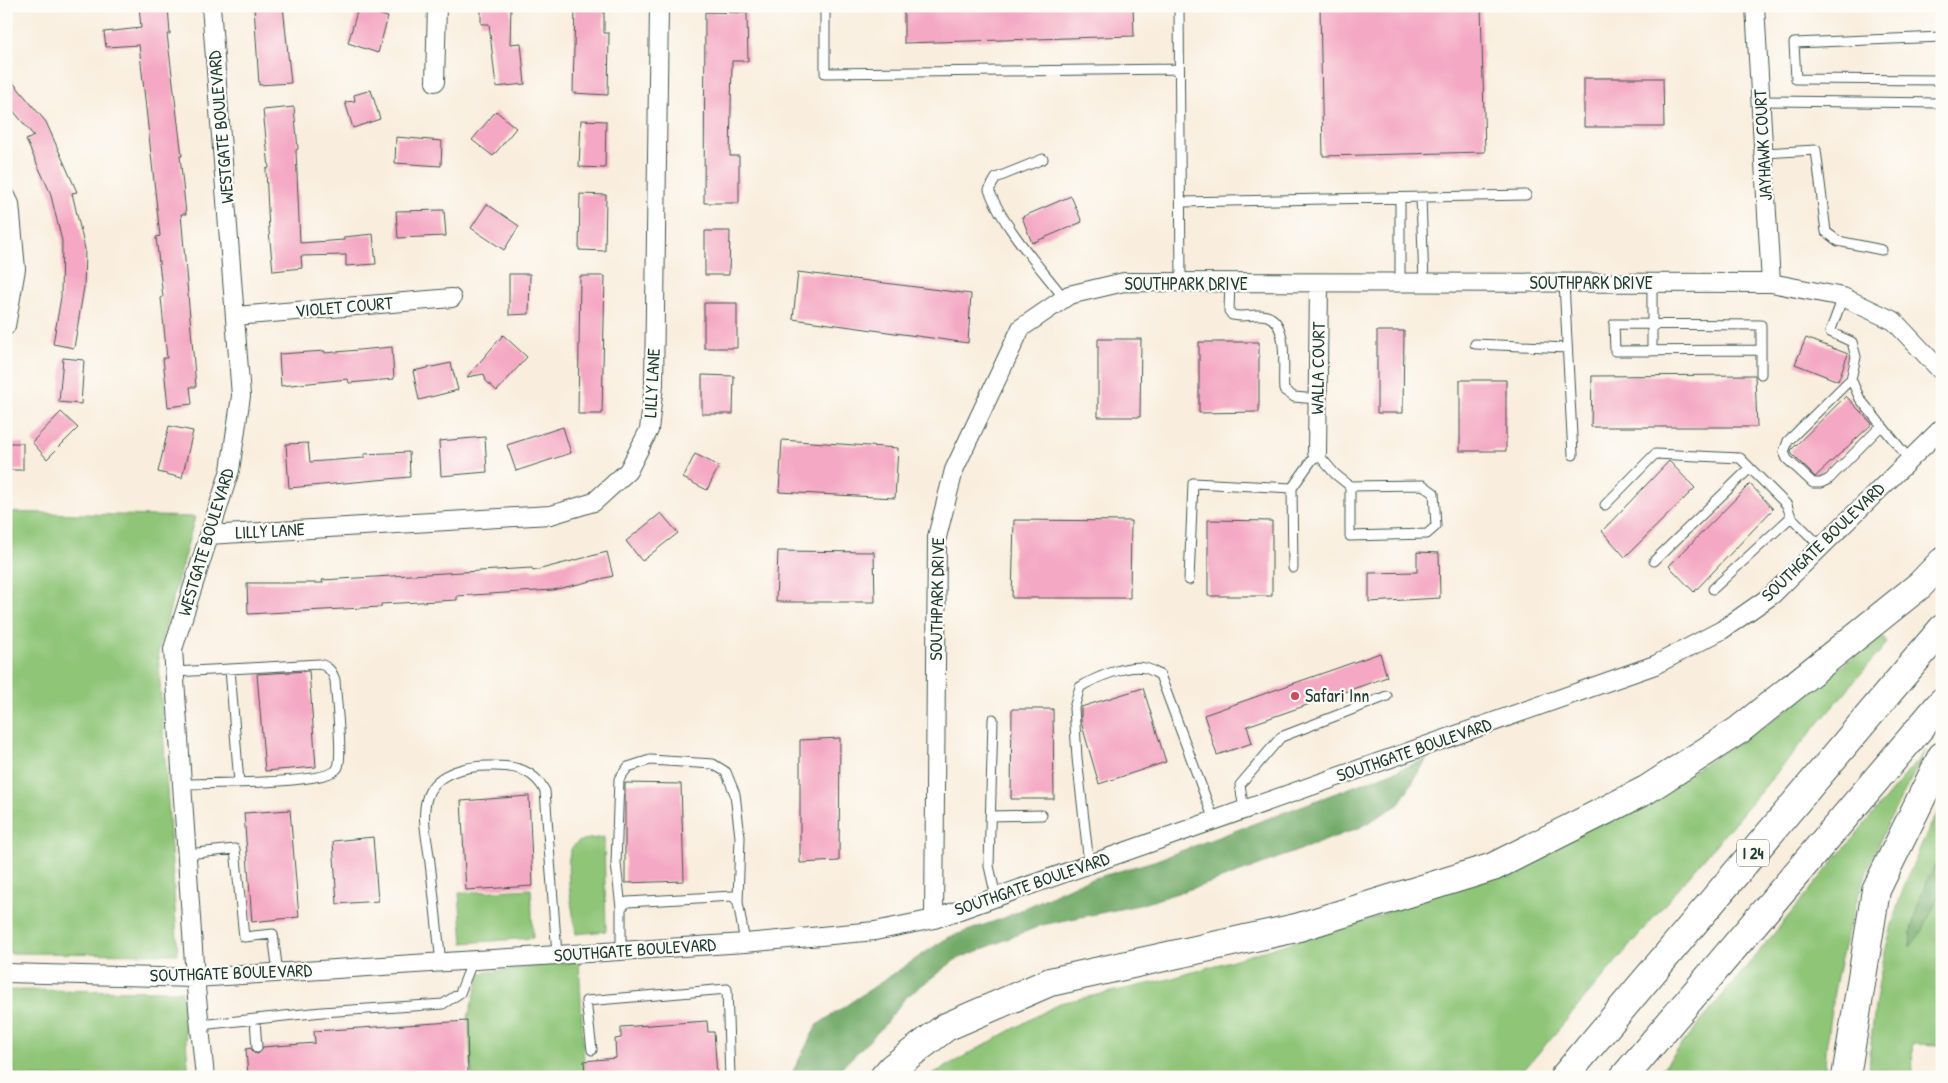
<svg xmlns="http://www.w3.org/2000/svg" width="1948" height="1083" viewBox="0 0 1948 1083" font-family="'Patrick Hand',sans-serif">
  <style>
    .green { fill: #8ec577; stroke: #568156 }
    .forest { fill: #72aa68; stroke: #48744e }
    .building { fill: #f4a8c3 }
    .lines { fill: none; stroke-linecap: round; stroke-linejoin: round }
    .lane-casing { stroke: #40584e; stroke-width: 11 }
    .street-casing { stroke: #40584e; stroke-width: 20 }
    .highway-casing { stroke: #40584e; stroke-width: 30 }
    .lane { stroke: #fff; stroke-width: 9 }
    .street { stroke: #fff; stroke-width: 18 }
    .highway { stroke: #fff; stroke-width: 28 }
    .poi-dot { fill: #d1495b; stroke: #fdfcf7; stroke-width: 2 }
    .labels { text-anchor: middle; stroke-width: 4.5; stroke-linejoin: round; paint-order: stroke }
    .shield { fill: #fdfcf7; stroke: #62766e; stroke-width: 1 }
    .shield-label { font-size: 16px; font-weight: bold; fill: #1f3d34 }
    .street-label { font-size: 18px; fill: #1f3d34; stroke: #fdfcf7 }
    .poi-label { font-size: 18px; fill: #1f3d34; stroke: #fdfcf7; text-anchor: start }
  </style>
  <rect width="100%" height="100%" fill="#fdfcf7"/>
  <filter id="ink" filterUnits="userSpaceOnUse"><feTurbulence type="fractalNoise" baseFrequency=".02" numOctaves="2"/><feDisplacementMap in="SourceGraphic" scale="10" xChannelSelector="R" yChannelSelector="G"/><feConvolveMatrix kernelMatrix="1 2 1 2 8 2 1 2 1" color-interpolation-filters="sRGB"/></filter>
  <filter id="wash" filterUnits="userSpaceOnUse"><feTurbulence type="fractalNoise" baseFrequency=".0096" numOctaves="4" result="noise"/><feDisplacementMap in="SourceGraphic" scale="20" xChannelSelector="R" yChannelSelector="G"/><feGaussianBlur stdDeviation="1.12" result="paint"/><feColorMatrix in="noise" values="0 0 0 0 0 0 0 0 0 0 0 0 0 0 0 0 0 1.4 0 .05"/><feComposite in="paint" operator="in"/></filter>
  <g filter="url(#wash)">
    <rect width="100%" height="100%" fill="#f9eede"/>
    <path class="green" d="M6 512 195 517 158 653 178 954 6 953Z
      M1881 635 1887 643 1518 1077H927L1060 1003 1166 980 1374 918 1680 779 1774 720Z
      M1926 750C1910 782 1892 813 1878 845 1850 906 1825 1010 1825 1077H1655Z
      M1942 804V856L1929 874 1911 929 1910 946 1923 930 1939 895 1942 894V1045L1912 1044 1913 1077H1869C1871 1008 1886 926 1914 862 1922 842 1932 823 1942 804Z
      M604 837 606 931 576 934C574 916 561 857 574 845 581 838 594 839 604 837Z
      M531 889 533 938 463 943 459 893Z
      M579 961 584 1061 585 1074H589V1077H472L468 1017 481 973Z
      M6 990 182 991 189 1077H6Z"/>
    <path class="forest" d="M1427 759 1398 805 1359 828 1216 881 1139 905 1042 925 955 960 905 998 881 1029 832 1077H790L817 1025 947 938 1004 918 1078 883 1154 861Z
      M1942 856V894L1939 895 1923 930 1910 947C1912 915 1924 882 1942 856Z"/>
    <g id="blocks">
      <path class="building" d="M139 6H168L170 34H167L182 156H180L186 214H181L196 387H190L192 404 168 407 163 358H167L161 298 163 297 156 237 160 236 139 45 106 47 104 32 141 28Z
        M254 6H283L291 83 259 85Z
        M481 6H511L510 44 521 43 525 84 496 87 489 24H481Z
        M575 6H604V33H609L608 95 573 93Z
        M904 6H1133L1134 36 904 43Z
        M1320 6H1481L1485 152 1323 156Z
        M358 8 388 17 378 53 348 43Z
        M705 12 747 13 748 61H732L730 156H739V203H704Z
        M6 74 46 122 77 192 72 193 85 249 84 287 74 348 53 344 61 297 62 241 50 192 26 140 34 136 6 102Z
        M1584 78H1663L1664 127H1584Z
        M371 90 380 119 353 128 345 102 355 101 354 95Z
        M294 107 298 149 296 150 300 243 344 240V237L373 234 376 264 346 266V255L301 256 302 268 273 271 269 231 266 169 269 168 263 110Z
        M496 111 516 128 493 156 472 140Z
        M581 120 606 121 605 168 579 167Z
        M396 137 442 141 441 166 395 163Z
        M580 194 606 195 605 251 579 250Z
        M1071 196 1082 222 1032 243 1022 217Z
        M487 204 519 226 504 250 471 228Z
        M444 210 446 236 398 238 396 211Z
        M705 231H730L729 275H705Z
        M798 272 971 294 968 343 793 319Z
        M509 274H530L529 314 509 315Z
        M580 276H605L602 414H578Z
        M704 303H737V348H704Z
        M1377 331H1404L1403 413H1377Z
        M503 335 527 357 497 391 486 381 484 374 467 377Z
        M1806 338 1848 354 1838 381 1795 364Z
        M1098 339H1141L1140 417H1098Z
        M1199 342H1259V412L1199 413Z
        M392 347 394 379 349 383 348 379 281 386 279 354 325 351V353Z
        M63 358 84 360 81 404 59 402Z
        M451 363 458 390 419 400 413 371Z
        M702 375 734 376 733 414H702Z
        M1755 375 1757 427H1591L1592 376Z
        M1460 380H1506V451H1460Z
        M1846 396 1872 424 1815 477 1792 454 1791 450Z
        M61 412 78 428 47 459 32 442Z
        M169 426 193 431 182 478 158 472Z
        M563 427 571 453 516 471 507 445Z
        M485 437 487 472 441 476 439 441Z
        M782 440 898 448 895 498 779 492Z
        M6 443H23V470H6Z
        M308 443 310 462 364 458V454L409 452 410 477 289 488 286 444Z
        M695 454 719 466 707 490 683 478Z
        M1669 461 1695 488 1625 557 1602 531Z
        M1750 484 1773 509 1694 592 1669 566Z
        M661 513 678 533 642 561 626 541Z
        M1014 520 1131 521 1130 598H1012Z
        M1208 520 1272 521V596H1208Z
        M778 551 874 552 875 602H776Z
        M607 552 613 576 553 590 457 596V600L381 604V607L248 614 247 583H323L322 580 532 568 533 571Z
        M1417 552 1439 553 1440 598 1369 602V573L1417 572Z
        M1380 653 1387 677 1247 726 1252 743 1217 755 1204 715Z
        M309 671 316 767 265 771 257 674Z
        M1143 688 1166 762 1099 784 1081 722V707Z
        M1012 709H1053L1054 799H1011Z
        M840 738 839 861 800 863V740Z
        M625 783 681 784 684 881 625 883Z
        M529 796 533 886 466 890 461 801Z
        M290 810 299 917 252 922 244 813Z
        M373 837 378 901 337 904 333 841Z
        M467 1021 468 1077H248L246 1049 251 1048 254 1053 258 1054 263 1047 315 1043 314 1031Z
        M707 1021 708 1032H714L717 1075 589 1077V1074H585L584 1061 616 1058 615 1039 621 1038V1027Z"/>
    </g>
  </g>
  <g filter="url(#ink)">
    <use href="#blocks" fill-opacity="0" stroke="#40584e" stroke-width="1"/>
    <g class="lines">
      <g class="lane-casing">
        <path id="lane" d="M825 6V73L1178 69
          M1179 6 1181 283
          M1942 37 1794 43 1796 79 1942 80
          M1761 101 1942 103
          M1764 153 1816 150 1826 232 1838 241 1882 250
          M1043 159 996 178 989 190C1004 228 1039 266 1064 298
          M1421 198 1424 283
          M1182 202 1526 195
          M1230 283 1229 311 1232 315C1243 318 1256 313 1267 316 1290 323 1282 372 1284 390L1294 397 1317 399
          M1400 283V198
          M1564 283 1573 455
          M1652 283V351
          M1843 297 1830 332 1852 342 1856 357 1851 379 1860 399 1909 459
          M1475 344 1567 348
          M1761 374V325L1614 324 1615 351 1761 350
          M1851 379 1788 441 1784 452 1787 459 1813 483H1821L1829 479 1882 425
          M1292 488 1293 568
          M1605 505 1655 454 1740 458 1787 505 1791 517 1821 547
          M1654 561 1750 468
          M1189 580 1193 483 1292 488 1317 453 1335 474 1350 486V536L1427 534 1436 526 1434 493 1423 485 1350 486
          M1713 589 1791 517
          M230 669 239 783
          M174 672 319 664C328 666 332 671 335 680 336 698 343 753 338 767 332 785 204 783 182 784
          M993 719 989 866 996 897
          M1244 810 1240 785 1281 737 1387 696
          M991 816 1042 815
          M187 854 235 849 244 937 273 934 278 973
          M1089 864 1077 758 1074 708 1080 687C1095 678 1127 664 1145 668 1150 669 1156 673 1160 675L1214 820
          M621 908 616 864 619 779 628 767 650 760 713 764 726 772 735 794 740 837 738 902
          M621 951V908L627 902 733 896 738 902 745 943
          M441 962C437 929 434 896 430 863 428 843 420 816 428 795 437 771 471 765 494 766 516 766 534 770 545 791L557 955
          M255 1020 257 1048
          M200 1025 322 1012 443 1004 460 993 473 960
          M592 1050 586 1001 727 989 730 1077"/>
      </g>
      <g class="street-casing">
        <path id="street" d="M1755 6 1771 283
          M435 82 437 6
          M6 196 10 204 16 269 6 326
          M236 316 452 298
          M1317 453 1319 284
          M208 535 551 515 594 502 628 471 649 430 654 385 659 6
          M934 919 937 537 954 470 1021 328 1069 295 1124 282 1771 283 1843 297 1894 321 1942 372
          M6 973 195 978 745 943 875 931 934 919 1655 665 1722 630 1772 595 1942 428
          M205 1077 195 978 173 649 230 470 241 396 211 6"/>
      </g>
      <g class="highway-casing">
        <path id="highway" d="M884 1077 892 1068 946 1027 1050 982 1296 928 1493 867 1646 790 1739 730 1920 585 1942 562
          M1564 1077 1942 629
          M1624 1077 1942 702
          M1846 1077 1876 890 1942 756"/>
      </g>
      <use href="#lane" class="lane"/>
      <use href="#street" class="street"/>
      <use href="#highway" class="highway"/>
    </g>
  </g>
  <circle class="poi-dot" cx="1295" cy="696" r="5"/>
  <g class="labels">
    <rect class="shield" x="1737" y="839.5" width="32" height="27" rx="4"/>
    <g class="shield-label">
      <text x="1753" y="859">I 24</text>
    </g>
    <g class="street-label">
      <text transform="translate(221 127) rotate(-95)" y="6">WESTGATE BOULEVARD</text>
      <text transform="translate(1763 145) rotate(-93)" y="6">JAYHAWK COURT</text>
      <text x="1591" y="289">SOUTHPARK DRIVE</text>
      <text x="1186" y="290">SOUTHPARK DRIVE</text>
      <text transform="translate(344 307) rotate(-5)" y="6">VIOLET COURT</text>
      <text transform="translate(1318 368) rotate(-89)" y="6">WALLA COURT</text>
      <text transform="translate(652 383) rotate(-87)" y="6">LILLY LANE</text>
      <text transform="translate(270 531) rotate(-3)" y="6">LILLY LANE</text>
      <text transform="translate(206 542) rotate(-73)" y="6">WESTGATE BOULEVARD</text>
      <text transform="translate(1823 542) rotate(-44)" y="6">SOUTHGATE BOULEVARD</text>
      <text transform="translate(937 599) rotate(-89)" y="6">SOUTHPARK DRIVE</text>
      <text transform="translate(1414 750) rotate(-19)" y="6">SOUTHGATE BOULEVARD</text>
      <text transform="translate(1032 884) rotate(-19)" y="6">SOUTHGATE BOULEVARD</text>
      <text transform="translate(635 950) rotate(-4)" y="6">SOUTHGATE BOULEVARD</text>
      <text transform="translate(231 973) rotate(-2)" y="6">SOUTHGATE BOULEVARD</text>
    </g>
    <g class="poi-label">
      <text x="1305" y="702">Safari Inn</text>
    </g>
  </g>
  <rect width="1948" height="1083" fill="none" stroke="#fdfcf7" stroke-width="25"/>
</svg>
